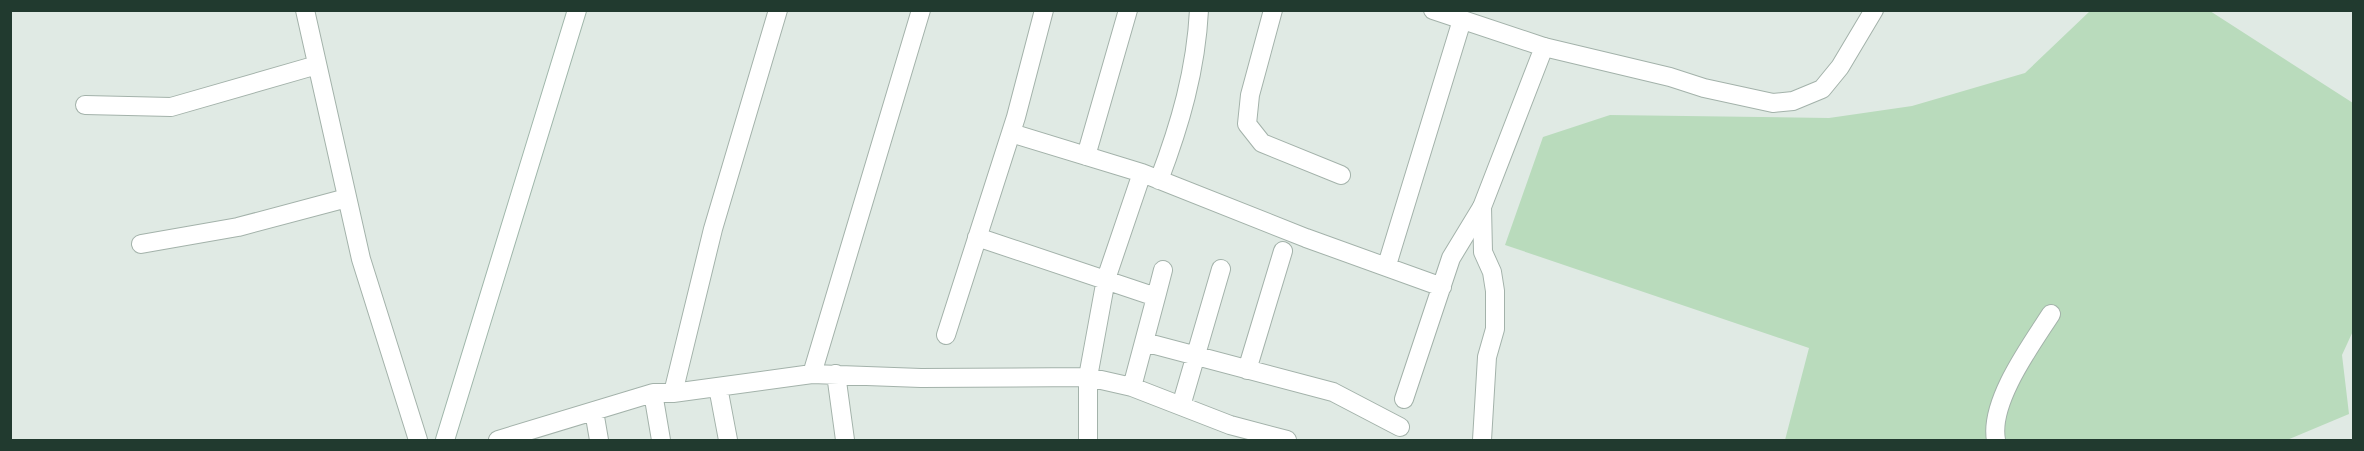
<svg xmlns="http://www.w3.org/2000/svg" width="2364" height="451" viewBox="0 0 2364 451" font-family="'Source Sans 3',sans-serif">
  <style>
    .green { fill: #b9dbbc }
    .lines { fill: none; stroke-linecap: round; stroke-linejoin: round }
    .minor-casing { stroke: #a3b2aa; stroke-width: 20 }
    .tertiary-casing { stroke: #a3b2aa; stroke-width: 20 }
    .secondary-casing { stroke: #9fb6aa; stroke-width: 20 }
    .minor { stroke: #fff; stroke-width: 18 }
    .tertiary { stroke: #fff; stroke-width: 18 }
    .secondary { stroke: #fff; stroke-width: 18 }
  </style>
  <rect width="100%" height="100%" fill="#e0eae4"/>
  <path class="green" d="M2090 11H2210L2353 103V331L2342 355 2349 414 2287 440H1785L1809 348 1505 245 1543 137 1610 115 1829 118 1912 106 2025 73Z"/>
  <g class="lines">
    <g class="minor-casing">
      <path id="minor" d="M305 10 361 259 418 440
        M921 10 812 374 921 378 1088 377 1132 387 1230 425 1287 440
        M1273 10 1250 95 1247 124 1262 143 1341 175
        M1544 47 1670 77 1704 88 1773 103 1793 101 1822 89 1840 67 1874 10
        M85 105 171 107 317 65
        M1011 133 1142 173 1306 238 1442 287
        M1086 156 1128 10
        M1159 180C1180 125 1196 70 1199 10
        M977 237 1156 297 1163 270
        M141 244 238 227 347 198
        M1387 265 1462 20
        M946 335 1016 117 1044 10
        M1144 342 1333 392 1400 427
        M1247 370 1283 251
        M836 374 845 440
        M718 387 728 440
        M1132 387 1156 297
        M653 393 661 440
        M673 393 713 229 778 10
        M1404 399 1451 258 1482 207
        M1181 406 1221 269
        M594 411 599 440
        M498 440 653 393H673L812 374
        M1088 440V377L1106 279 1142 173
        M1996 440C1989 402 2031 345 2051 314"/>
    </g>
    <g class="tertiary-casing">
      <path id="tertiary" d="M1433 10 1544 47 1482 207 1483 252 1492 272 1495 291V329L1487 357 1482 440"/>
    </g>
    <g class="secondary-casing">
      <path id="secondary" d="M445 440 577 10"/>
    </g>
    <use href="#minor" class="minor"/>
    <use href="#tertiary" class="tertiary"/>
    <use href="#secondary" class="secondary"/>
  </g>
  <rect width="2364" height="451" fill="none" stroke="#213a2f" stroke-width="24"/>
</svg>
